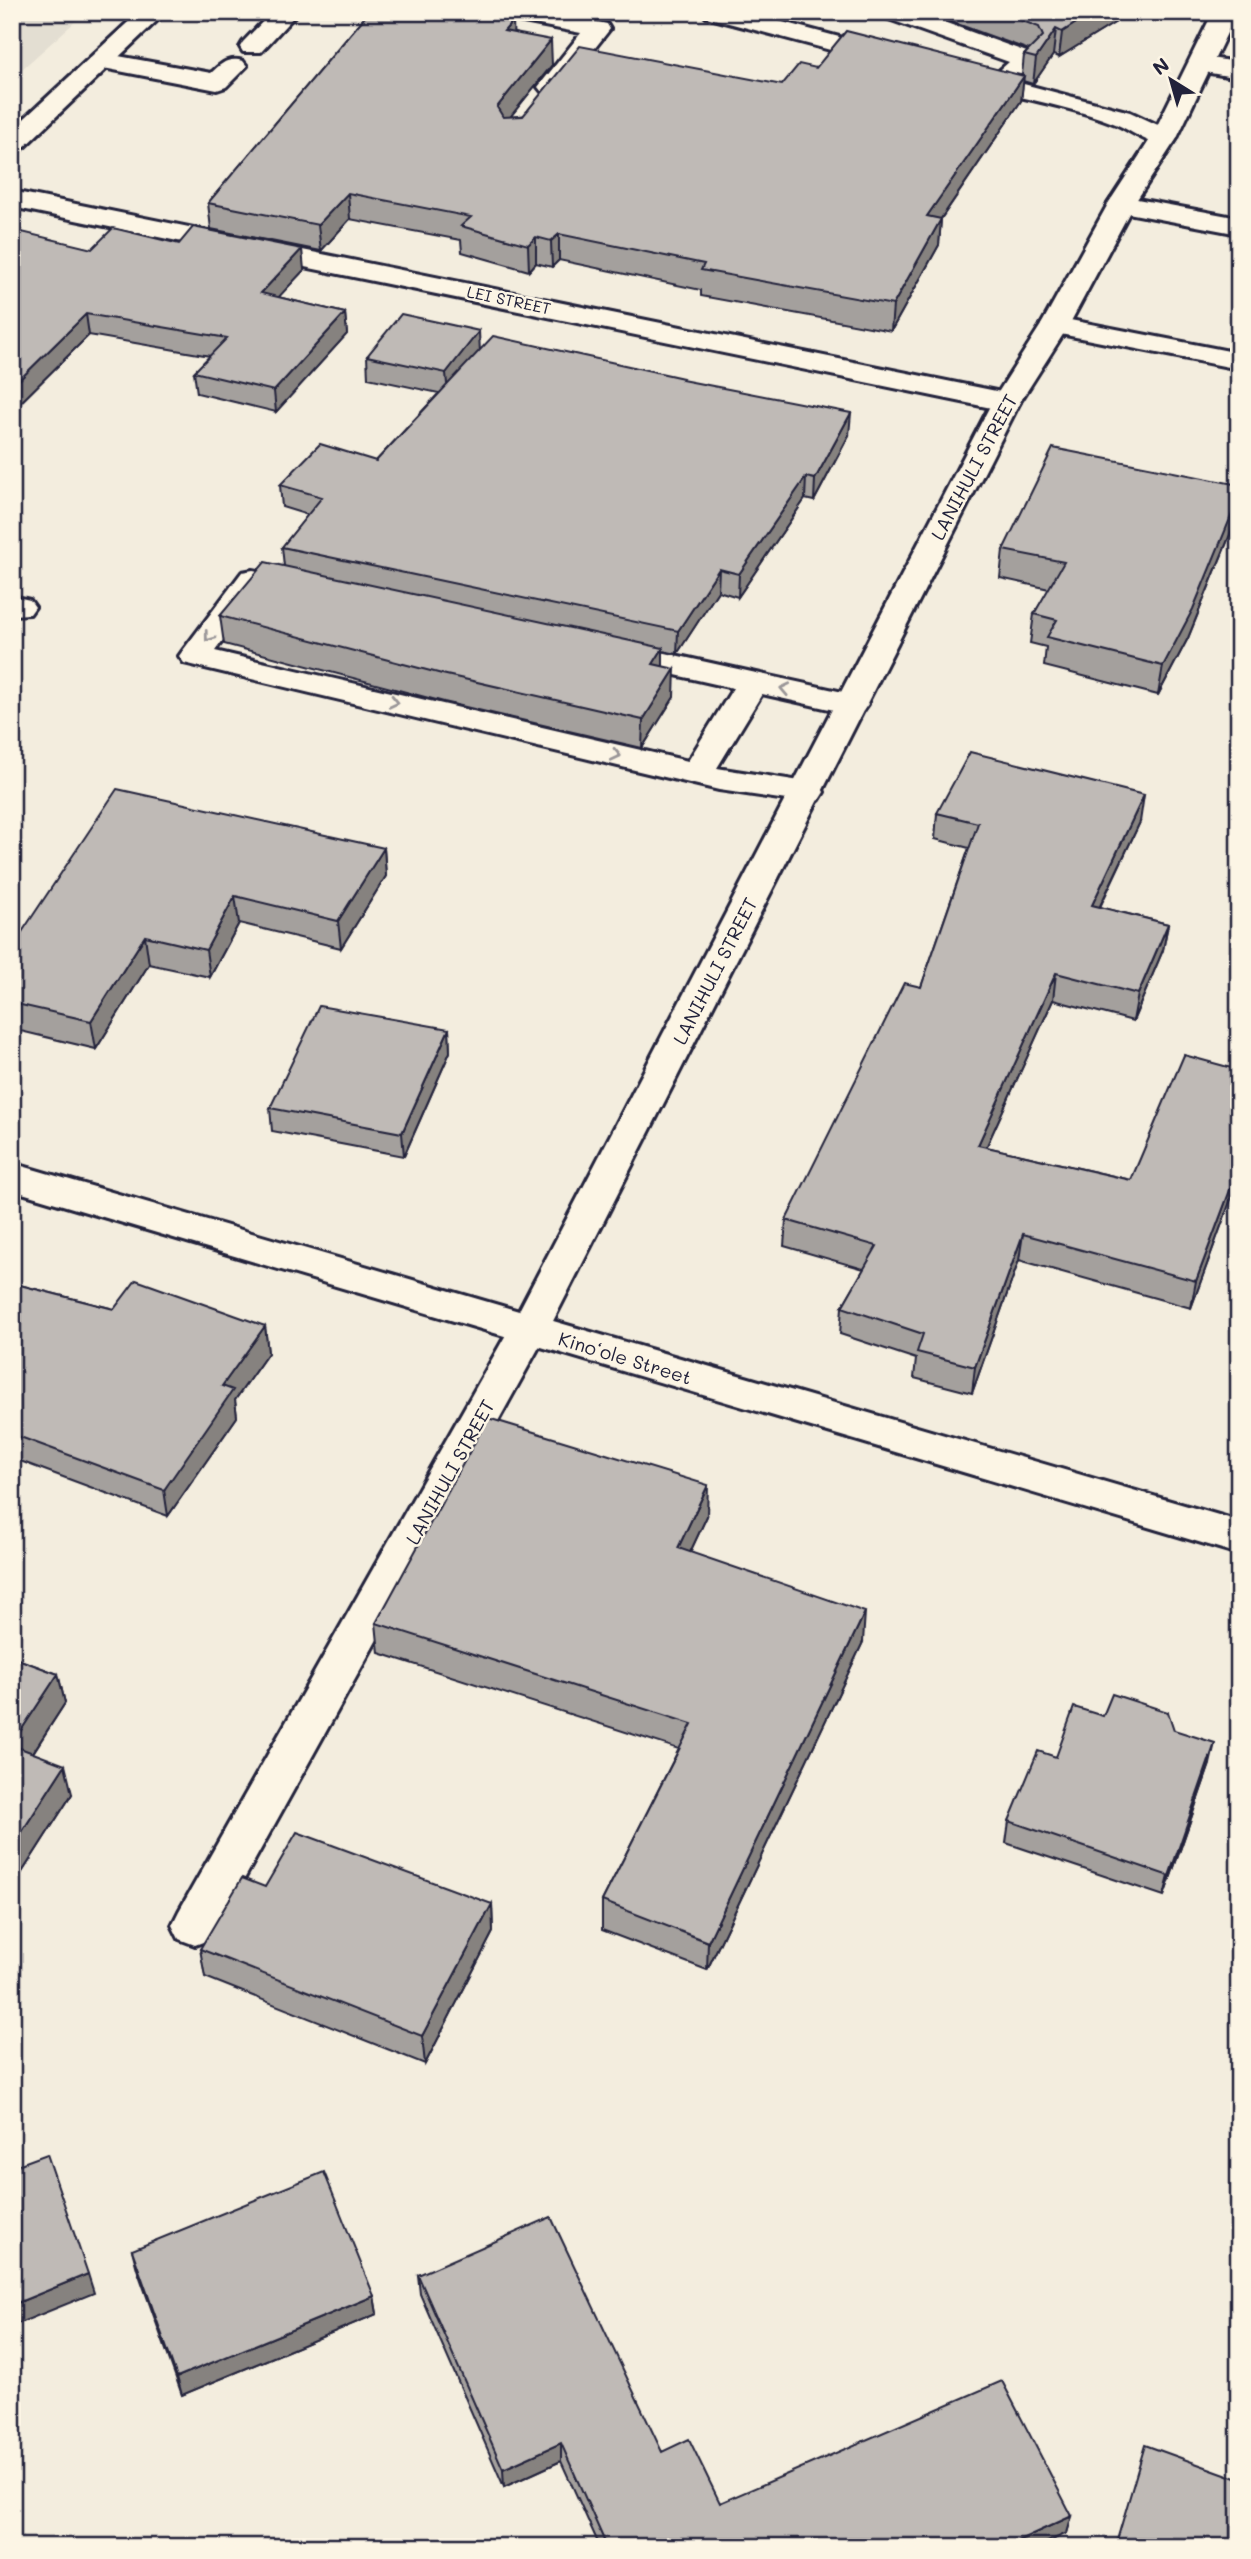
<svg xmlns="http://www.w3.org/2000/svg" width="1251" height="2559" viewBox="0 0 1251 2559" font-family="Mali,sans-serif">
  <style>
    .built { fill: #e3ded2 }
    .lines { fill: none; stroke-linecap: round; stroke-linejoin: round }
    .lane-casing { stroke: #22223b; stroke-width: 6 }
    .street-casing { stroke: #22223b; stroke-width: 6 }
    .secondary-casing { stroke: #22223b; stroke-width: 6 }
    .lane { fill: #fcf5e5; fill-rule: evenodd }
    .street { fill: #fcf5e5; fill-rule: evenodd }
    .secondary { fill: #fcf5e5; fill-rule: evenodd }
    .wall { fill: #a4a09d; stroke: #22223b; stroke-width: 2 }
    .shaded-wall { fill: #86827f; stroke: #22223b; stroke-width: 2 }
    .building { fill: #bfbab6; stroke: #22223b; stroke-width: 2 }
    .oneway { stroke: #9a9698 }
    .labels { text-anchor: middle; stroke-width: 5; stroke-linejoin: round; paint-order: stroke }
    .far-street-label { font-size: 16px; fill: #22223b; stroke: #fcf5e5 }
    .street-label { font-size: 19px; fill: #22223b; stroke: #fcf5e5 }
  </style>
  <rect width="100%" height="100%" fill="#f3edde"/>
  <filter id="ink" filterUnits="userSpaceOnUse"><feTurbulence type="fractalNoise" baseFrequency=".0143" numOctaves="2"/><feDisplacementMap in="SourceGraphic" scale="14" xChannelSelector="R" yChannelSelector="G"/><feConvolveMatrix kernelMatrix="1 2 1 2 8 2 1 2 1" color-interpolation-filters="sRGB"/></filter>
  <g filter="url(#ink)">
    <path class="built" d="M12 12H86L12 78Z"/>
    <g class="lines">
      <g class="lane-casing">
        <path id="lane" d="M272 12H298L261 52H243L240 47 243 42Z
          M496 12H549L607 24 610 29 560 92H542L538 87 581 33 508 19 499 17Z
          M703 12H745L896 52 900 57 896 62 887 65 706 17Z
          M880 12H916L1035 55 1039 60 1016 82 1130 112 1173 132 1177 138 1173 144C1152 149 1132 130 1113 123 1069 106 1011 96 964 84L960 79 964 74 973 71 993 76 1009 62 883 17Z
          M102 53 211 73C222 63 228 57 243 61L247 66 226 87 217 90 93 66 89 61 93 56Z
          M1202 57 1239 62V78L1193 70 1189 65 1193 60Z
          M12 191 1006 393 1016 396 1020 402 1016 408 1006 411 12 207Z
          M1121 196 1239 218V234L1112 210 1108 204 1112 198Z
          M1055 317 1229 351 1239 349V369L1045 331 1041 325 1045 319Z
          M253 570 264 572 268 579 215 651 688 761 733 688 600 658 595 651 600 644 611 641 852 694 863 697 868 704 863 711 852 714 762 694 717 768 819 784 824 792 819 800 807 803 719 790 184 663 179 656 184 649 242 572Z
          M12 596 30 600 35 607 30 614 12 615Z"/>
      </g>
      <g class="street-casing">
        <path id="street" d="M1213 12H1237L1177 138 1134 204 1069 325 1020 402 549 1329 211 1939 195 1945 179 1939 172 1925 179 1911 512 1324 992 402 1041 325 1108 204 1151 138Z"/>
      </g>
      <g class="secondary-casing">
        <path id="secondary" d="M139 12H166L21 150 12 152V130Z
          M12 1163 1239 1521V1554L12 1190Z"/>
      </g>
      <use href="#lane" class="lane"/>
      <use href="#street" class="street"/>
      <use href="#secondary" class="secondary"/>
    </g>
    <path class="wall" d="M369 12H496V18L552 65 510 117 782 85 816 68 1022 75 1024 55 1029 50 924 12H1117L1116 22 1059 57 1053 55 1033 84 1023 81 1021 101 941 219 939 245 891 331 701 296V290L559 260 552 267 536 263 529 271 462 252 461 240 350 219 321 251 211 229 208 203Z
      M179 244 304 270 278 297 345 313 347 334 276 412 197 393 194 372 210 356 89 335 12 411 92 249Z
      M480 350 683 381 849 435 814 501 805 499 738 597 718 591 677 654 663 651V666L674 697 642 748 444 702 224 644 220 616 284 566 282 547 308 515 282 507 280 485 376 461 439 393 368 378 367 356Z
      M1238 515 1188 638 1158 695 1044 666 1046 647 1030 643 1034 614 1049 589 1000 578 1003 550Z
      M937 813 1140 822 1100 907 1168 924 1163 950 1133 1021 1053 1000 986 1147 1131 1180 1239 1070V1177L1191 1308 1019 1260 972 1393 914 1378 916 1359 840 1334 842 1307 864 1269 784 1246 786 1220 921 987 969 848 935 839Z
      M384 848 386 876 341 948 239 923 210 977 149 964 96 1049 12 1029V947Z
      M449 1029 450 1052 404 1156 272 1131 270 1108Z
      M12 1283 114 1309 265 1326 268 1353 235 1400 237 1417 168 1516 12 1458Z
      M707 1516 690 1552 863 1642 707 1970 602 1930V1901L679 1749 379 1653 376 1623Z
      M12 1657 58 1674 65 1703 33 1753 72 1794 19 1877 12 1874Z
      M1103 1716 1174 1730 1210 1764 1164 1896 1006 1843 1009 1821 1056 1757Z
      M265 1887 492 1904 493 1932 425 2064 205 1977 200 1949Z
      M132 2250 374 2296 377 2314 182 2395 137 2269Z
      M418 2275 662 2452 720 2503 1072 2516 1067 2533 1037 2547H600L561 2461 504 2487 420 2294Z"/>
    <path class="shaded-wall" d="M469 12H496V18L469 38Z
      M1093 12H1117L1116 22 1059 57 1062 32Z
      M513 21 514 46 504 31Z
      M1056 29 1053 55 1033 84 1036 58Z
      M551 40 552 65 498 132 497 107Z
      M1024 76 1021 101 925 242 927 216Z
      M348 193 350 219 321 251 318 225Z
      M941 219 939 245 891 331 893 305Z
      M559 234V260L552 267 551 241Z
      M536 237V263L529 271 528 245Z
      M302 249 304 270 263 314 261 293Z
      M345 313 347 334 276 412 274 391Z
      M86 314 89 335 12 411V387Z
      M479 331 480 353 448 395 446 373Z
      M851 413 849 435 814 501 815 479Z
      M806 477 805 499 738 597 739 574Z
      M1239 497 1238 515 1188 638 1158 695 1163 666Z
      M719 569 718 591 677 654 678 631Z
      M663 648V675L653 664Z
      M675 669 674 697 642 748 643 720Z
      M1144 795 1140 822 1088 931 1092 905Z
      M384 848 386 876 341 948 338 921Z
      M235 896 239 923 210 977 206 950Z
      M1168 924 1163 950 1133 1021 1138 994Z
      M145 936 149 964 96 1049 91 1021Z
      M1056 973 1053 1000 975 1172 978 1145Z
      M449 1029 450 1052 404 1156 402 1133Z
      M1239 1166V1177L1191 1308 1196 1281Z
      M1023 1234 1019 1260 972 1393 975 1367Z
      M265 1326 268 1353 235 1400 237 1417 168 1516 164 1490 222 1386Z
      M708 1485 707 1516 678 1578V1548Z
      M865 1612 863 1642 707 1970 708 1942Z
      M58 1674 65 1703 19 1774 12 1744Z
      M1215 1743 1210 1764 1164 1896 1169 1876Z
      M65 1765 72 1794 19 1877 12 1847Z
      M492 1904 493 1932 425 2064 422 2036Z
      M88 2274 94 2293 12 2326V2305Z
      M374 2296 377 2314 182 2395 177 2377Z
      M561 2443V2461L504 2487 503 2469Z
      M1072 2516 1067 2533 1037 2547H1004Z"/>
    <path class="building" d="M369 12H469L513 21 504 31 551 40 497 107 503 117 523 116 580 46 782 85 799 64 816 68 846 31 1024 76 927 216 941 219 893 305 701 270 704 264 559 234 551 241 536 237 528 245 461 226 471 217 348 193 318 225 208 203Z
      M998 12H1093L1062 32 1056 29 1036 58 1024 55 1043 36 1039 27Z
      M193 227 302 249 261 293 345 313 274 391 194 372 227 338 86 314 12 387V237L18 231 92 249 113 228 179 244Z
      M401 314 479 331 446 373 367 356Z
      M493 336 683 378 682 380 851 413 815 479 806 477 739 574 719 569 678 631 282 547 322 497 280 485 320 444 376 461Z
      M1053 448 1239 485V497L1193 609 1163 666 1047 637 1057 620 1034 614 1064 562 1003 550Z
      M265 562 663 648 653 664 675 669 643 720 442 674 220 616Z
      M970 752 1144 795 1092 905 1168 924 1138 994 1056 973 978 1145 1131 1180 1184 1055 1239 1070V1166L1196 1281 1023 1234 975 1367 917 1352 923 1334 842 1307 877 1246 786 1220 904 983 921 987 978 823 937 813Z
      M117 789 384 848 338 921 235 896 206 950 145 936 91 1021 12 1003V947Z
      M319 1006 449 1029 402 1133 270 1108Z
      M136 1280 265 1326 222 1386 233 1390 164 1490 12 1434V1283L114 1309Z
      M488 1418 708 1485 678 1548 865 1612 708 1942 602 1901 692 1724 376 1623Z
      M12 1657 58 1674 12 1744Z
      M1112 1694 1168 1712 1174 1730 1215 1743 1169 1876 1009 1821 1038 1751 1056 1757 1074 1707 1103 1716Z
      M12 1745 65 1765 12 1847Z
      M297 1832 492 1904 422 2036 200 1949 242 1878 265 1887Z
      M47 2154 88 2274 12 2305V2167Z
      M324 2172 374 2296 177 2377 132 2250Z
      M551 2217 662 2452 689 2439 720 2503 1002 2381 1072 2516 1004 2547H607L561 2443 503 2469 418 2275Z
      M1145 2445 1239 2479V2547H1115Z"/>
    <defs><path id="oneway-chevron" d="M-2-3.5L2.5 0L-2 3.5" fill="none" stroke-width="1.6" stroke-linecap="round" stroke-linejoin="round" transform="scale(1.75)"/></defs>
    <g class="oneway">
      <use href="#oneway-chevron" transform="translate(209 637) rotate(127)"/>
      <use href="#oneway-chevron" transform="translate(785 689) rotate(-168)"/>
      <use href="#oneway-chevron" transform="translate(394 702) rotate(13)"/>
      <use href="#oneway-chevron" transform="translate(616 755) rotate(13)"/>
    </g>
  </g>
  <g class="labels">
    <g class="far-street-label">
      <text transform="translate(509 300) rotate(12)" y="6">LEI STREET</text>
    </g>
    <g class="street-label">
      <text transform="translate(974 467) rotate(-62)" y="7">LANIHULI STREET</text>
      <text transform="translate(715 971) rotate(-63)" y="7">LANIHULI STREET</text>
      <text transform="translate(625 1358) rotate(17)" y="7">Kinoʻole Street</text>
      <text transform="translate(450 1472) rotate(-61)" y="7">LANIHULI STREET</text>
    </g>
  </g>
  <rect width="1251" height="2559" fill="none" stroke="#fcf5e5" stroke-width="42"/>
  <rect x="21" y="21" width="1209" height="2517" fill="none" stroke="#22223b" stroke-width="2.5" filter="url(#ink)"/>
  <g transform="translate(1171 80) rotate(323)" stroke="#fcf5e5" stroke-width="5" paint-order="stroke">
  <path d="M0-5L12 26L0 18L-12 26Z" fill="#22223b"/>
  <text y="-10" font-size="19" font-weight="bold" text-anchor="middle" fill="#22223b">N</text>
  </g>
</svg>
